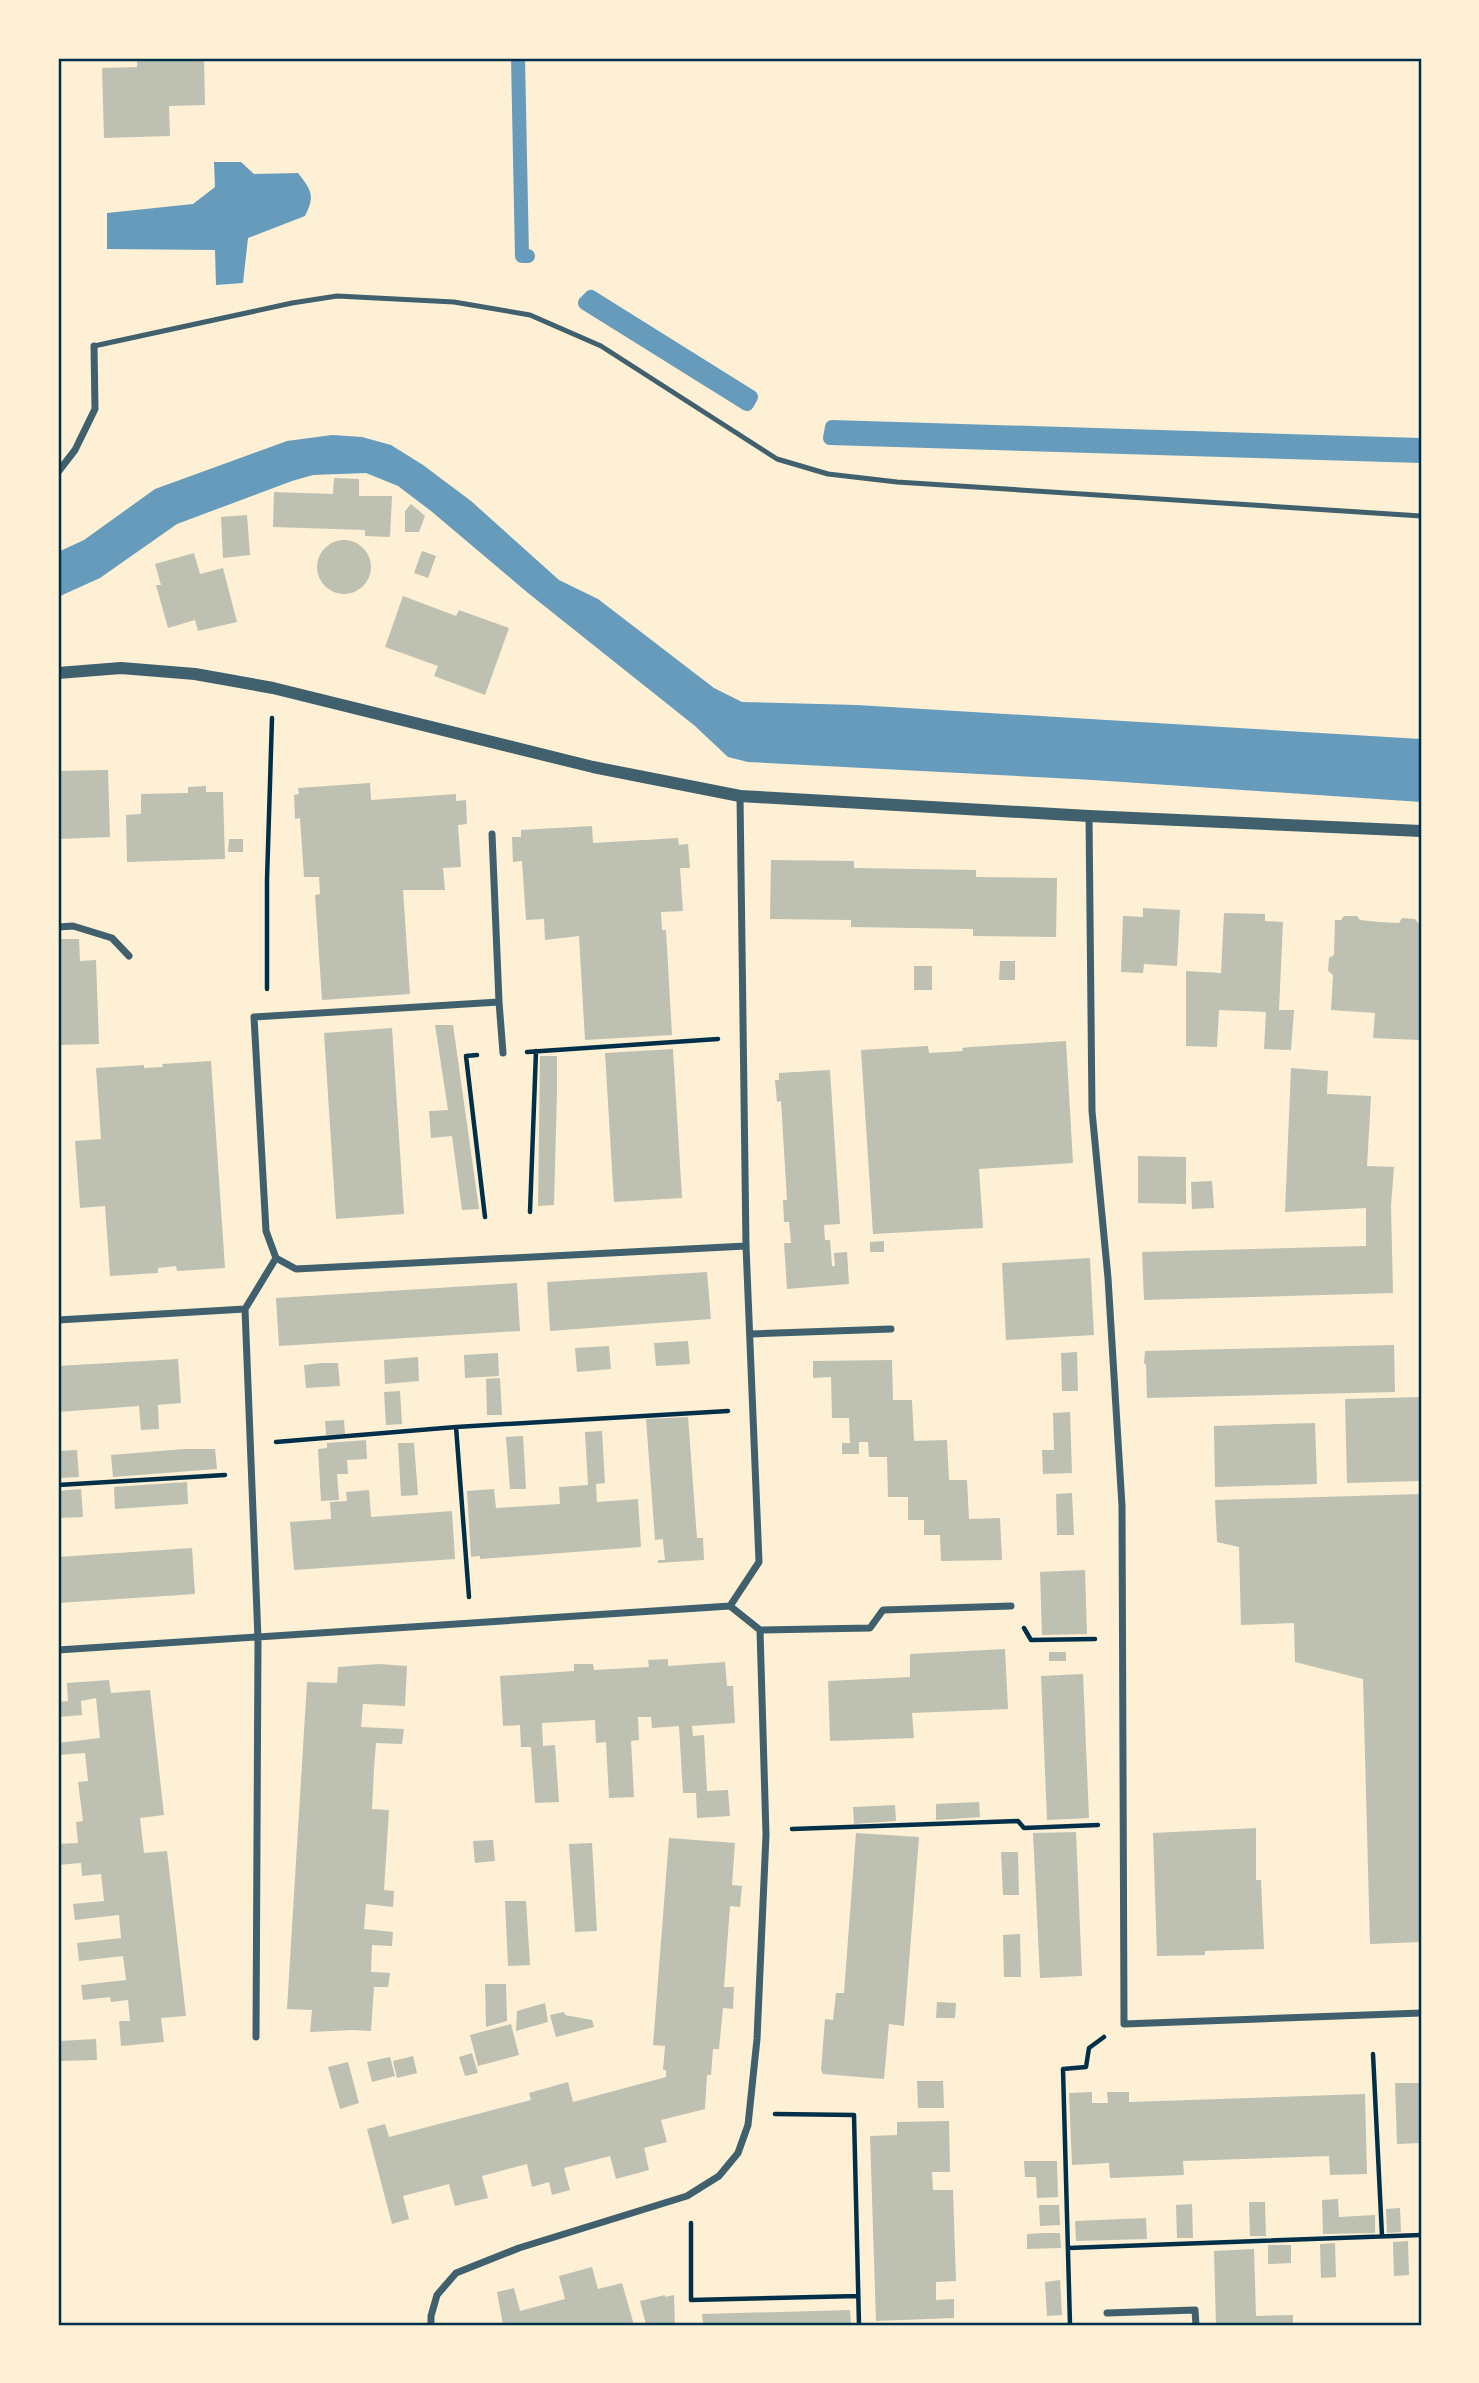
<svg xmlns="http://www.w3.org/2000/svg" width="1479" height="2383" viewBox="0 0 1479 2383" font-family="'Golos Text',sans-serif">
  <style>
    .water { fill: #669bbc }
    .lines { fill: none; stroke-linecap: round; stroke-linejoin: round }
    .stream { stroke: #669bbc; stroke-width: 14 }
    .building { fill: #bec0b2 }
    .path { stroke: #003049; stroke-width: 4.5 }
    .service { stroke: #3f606c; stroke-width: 5 }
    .minor { stroke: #3f606c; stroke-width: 7 }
    .tertiary { stroke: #3f606c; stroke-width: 12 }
    .neatline { fill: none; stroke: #003049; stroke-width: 2.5 }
  </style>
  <rect width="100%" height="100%" fill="#fdf0d5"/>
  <path class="water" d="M214 162H241L254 174 298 173C312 191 315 196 305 216L248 238 243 283 216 285 215 250 107 249V213L193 204 215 187Z
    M332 435 362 437 391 445 423 465 471 501 559 580 598 599 714 688 742 702 857 705 1421 739V802L1093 780 748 762 728 757 695 726 528 593 431 511 398 486 366 473 313 475 292 481 177 524 100 578 58 597V552L84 540 155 489 287 441Z"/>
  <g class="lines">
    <path class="stream" d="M518 58 522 256H528
      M591 297 751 397 747 404 585 303Z
      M1421 445 832 427 830 438 1421 456"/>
  </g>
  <path class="building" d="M137 58H204L205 105 169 106 170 136 104 138 102 68 137 67Z
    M334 478 359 479V496H392L390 537 365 536V530L273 527 274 492 333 494Z
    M411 504 425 516 419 532H405V511Z
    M247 515 250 555 223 558 221 517Z
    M317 567a27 27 0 1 1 54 0a27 27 0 1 1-54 0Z
    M422 551 436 556 428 578 414 573Z
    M194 553 200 574 223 568 237 622 198 631 195 620 168 628 156 585H161L155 564Z
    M403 596 456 616 459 610 509 628 485 695 434 676 438 666 385 647Z
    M108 770 110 837 58 839V771Z
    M370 783 371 800 456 794V801L466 800 467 824 458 825 461 867 443 868 445 890H403L410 994 322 1000 315 895 320 894 319 877H304L300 818 295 819 294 795 299 794 298 788Z
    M206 786V792H223L225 859 127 862 126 815 141 814V794L188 793V787Z
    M592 826 593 843 678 838 679 845 688 844 690 868H680L683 911 661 912 662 930H666L672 1035 585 1040 579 936 545 940 544 919 526 920 522 861 513 862 512 837H521V830Z
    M229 839H243V852H228Z
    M771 860 854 861V868L976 870V877L1057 878 1056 937 973 936V929L851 927V920L770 919Z
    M1143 908 1180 910 1177 966 1144 964 1143 973 1121 972 1123 916 1143 917Z
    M1224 913 1265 914V921L1283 922 1279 1010H1294L1291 1050 1264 1049 1266 1012 1219 1010 1217 1047 1186 1046V971L1221 973Z
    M1344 916H1357L1360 920 1379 922 1399 923 1402 918 1415 919 1418 923H1421L1419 1040 1373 1038 1375 1013 1331 1010 1333 975 1328 971 1329 958 1334 955 1335 920H1341Z
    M58 939H79L80 961 96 960 99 1044 58 1045Z
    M1000 961H1015V980H999Z
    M914 966H932V990H914Z
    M435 1025H453L479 1209 462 1210 452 1136 431 1138 429 1111 448 1110Z
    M392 1028 404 1214 336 1219 324 1033Z
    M1066 1041 1073 1163 979 1169 983 1228 873 1234 861 1050 928 1046 929 1053 949 1052 963 1051 962 1048 970 1047Z
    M673 1049 682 1198 614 1202 605 1053Z
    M540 1056H557V1091L554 1205 538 1206Z
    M211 1061 225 1268 177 1271 176 1266 158 1268V1273L110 1276 105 1206 80 1208 75 1141 101 1139 96 1068 144 1065V1068L163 1067 162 1064Z
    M1291 1068 1328 1071 1327 1094 1371 1096 1367 1166 1394 1167 1391 1206 1393 1293 1144 1300 1142 1252 1366 1246V1208L1285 1212Z
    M830 1070 840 1224 824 1225 825 1240H830L832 1266H835L834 1253 847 1252 849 1284 787 1289 784 1243H791L789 1222H784L783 1200H787L781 1101 777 1102 775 1080H779V1073Z
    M1138 1156 1186 1157V1204L1138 1203Z
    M1212 1181 1214 1208 1192 1209 1191 1182Z
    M884 1241V1252H870V1242Z
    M1090 1258 1094 1335 1006 1340 1002 1263Z
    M707 1272 711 1319 550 1331 547 1282Z
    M517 1283 520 1331 279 1346 276 1298Z
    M688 1341 690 1364 656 1366 654 1343Z
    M1394 1345 1395 1392 1147 1398 1146 1364H1144L1145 1351Z
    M609 1346 611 1369 577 1372 575 1348Z
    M1077 1352 1078 1391H1062L1061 1353Z
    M498 1353 499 1376 465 1378 464 1355Z
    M418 1357 419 1381 385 1384 384 1360Z
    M178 1359 181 1403 158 1405 159 1429 141 1430 139 1406 58 1412V1366Z
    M892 1360 893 1400H912L914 1441 947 1440 949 1480H967L969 1519 1000 1518 1002 1560 941 1561 940 1535H924V1520H908V1497H888L887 1457H869L868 1442H859V1454H842V1443H850L849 1418H832L831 1377 813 1378V1361Z
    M321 1363H338L340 1386 306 1388 304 1365Z
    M500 1378 502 1415H487L486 1379Z
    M400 1391 402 1424 386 1425 384 1392Z
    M1421 1397V1481L1347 1483 1345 1399Z
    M1070 1412 1072 1473 1043 1474 1042 1450H1054L1053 1413Z
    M688 1417 697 1538H703L704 1560 658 1563V1560H665L663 1541V1539L655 1540 646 1419Z
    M344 1420 345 1434 326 1435 325 1421Z
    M1315 1423 1317 1484 1215 1487 1214 1426Z
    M602 1431 605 1483 596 1484 597 1502 638 1499 641 1547 480 1559V1556L471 1557 467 1491 494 1489 496 1508 560 1504 559 1487 588 1485 585 1432Z
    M523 1436 526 1489H510L506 1437Z
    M366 1440 367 1459 347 1460 348 1474H337L339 1500 321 1501 318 1449 327 1448V1443Z
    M398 1443H414L418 1495 401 1496Z
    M184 1449H215L217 1469 113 1477 111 1455Z
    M77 1450 79 1477 58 1478V1451Z
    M187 1482 188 1504 115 1509 114 1487Z
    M81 1489 83 1517 58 1518V1491Z
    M369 1490 371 1517 452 1511 455 1559 294 1570 290 1522 331 1519 330 1502 347 1501 346 1492Z
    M1072 1493 1074 1535H1057L1056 1494Z
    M1421 1494V1942L1370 1944 1363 1679 1295 1662 1294 1623 1241 1625 1239 1547 1217 1542 1215 1500Z
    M192 1548 195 1594 58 1603V1557Z
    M1085 1570 1087 1634 1042 1635 1040 1572Z
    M1005 1649 1008 1709 912 1713 914 1738 830 1741 828 1681 910 1677V1654Z
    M1049 1652H1066V1661H1049Z
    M668 1659V1666L725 1662 727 1686H733L735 1723 692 1726 693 1736 704 1735 707 1791 728 1790 730 1816 697 1818 696 1793H683L679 1726 652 1728 651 1717H638L639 1740 631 1741 634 1797 609 1798 606 1742 596 1743 595 1720 542 1723 543 1746 555 1745 559 1802 535 1803 531 1747H521L520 1725 503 1726 500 1676 574 1671V1664H593L594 1670 649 1667 648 1660Z
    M379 1664 407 1666 405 1706 363 1704 361 1727 404 1729 402 1744 376 1743 374 1768 372 1809 389 1810 384 1890 394 1891 393 1907 366 1904 364 1929 393 1932 392 1946 372 1945 371 1972 390 1973 388 1987H374L371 2031 353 2030 310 2032 312 2010 287 2009 307 1682 337 1683 338 1667Z
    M1083 1674 1089 1818 1047 1820 1041 1676Z
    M109 1680 111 1693 150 1690 164 1815 140 1818 144 1853 167 1851 186 2016 161 2018 164 2042 121 2046 119 2021H130L128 2000 111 2002 110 1997 83 2000 81 1985 126 1980 123 1956 79 1961 77 1943 121 1938 119 1915 75 1920 73 1904 104 1901 101 1874 82 1876 81 1863 58 1865V1844L78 1843 76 1822 83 1821 78 1782 88 1781 85 1753 58 1755V1743L100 1738 96 1698 81 1701 82 1715 58 1717V1702L68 1701 67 1683Z
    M979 1802 980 1817 936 1820V1804Z
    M895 1805 896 1821 854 1824 853 1807Z
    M1256 1828V1880H1261L1264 1949 1205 1951V1955L1157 1956 1153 1833Z
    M1076 1832 1082 1976 1040 1978 1033 1833Z
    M856 1833 919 1837 904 2026 889 2024 884 2079 823 2074 821 2070 825 2019 833 2020 836 1993H844Z
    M669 1838 735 1843 732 1885 742 1886 740 1907 730 1906 724 1987H734L733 2009 723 2008 719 2049H713L711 2075H707L705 2109 661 2120 667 2142 644 2148 649 2170 616 2179 610 2156 564 2168 570 2190 552 2195 549 2182 532 2187 527 2164 482 2176 488 2198 471 2202 455 2206 449 2184 403 2196 409 2219 392 2224 367 2129 385 2124 389 2137 531 2100 529 2093 568 2082 573 2102 666 2077V2070H663L665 2046 653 2045Z
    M493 1840 495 1861 475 1863 473 1841Z
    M592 1843 597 1931 575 1932 569 1844Z
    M1001 1852H1018L1019 1895H1003Z
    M505 1901H526L530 1965 508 1966Z
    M1020 1934 1021 1977H1004L1003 1935Z
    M485 1984H506L507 2021 486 2027Z
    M937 2002 956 2003 955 2018H936Z
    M545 2003 548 2022 516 2031 517 2011Z
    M564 2012 565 2015 592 2020 594 2027 556 2037 550 2015Z
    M511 2024 519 2055 478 2066 470 2035Z
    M96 2039 97 2060 60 2061 59 2041Z
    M472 2053 478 2073 465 2076 459 2057Z
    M413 2056 417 2073 397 2078 393 2061Z
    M390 2057 395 2076 372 2082 367 2062Z
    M348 2062 359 2103 340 2109 328 2067Z
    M917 2081H943L944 2108H918Z
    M1395 2083H1421V2143L1397 2144Z
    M1092 2092V2103H1108L1107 2092H1129V2102L1365 2094 1367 2174 1330 2175 1329 2156 1183 2161 1184 2175 1110 2178 1109 2163 1072 2165 1069 2093Z
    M949 2121 950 2172H932L933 2190H953L956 2281 936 2282V2300L954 2299V2318L876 2321 870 2136 897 2135V2122Z
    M1024 2161H1057L1058 2197 1037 2198 1036 2177H1025Z
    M1338 2199 1339 2217 1375 2215V2233L1323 2234 1322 2200Z
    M1249 2202H1265L1266 2236H1250Z
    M1192 2204 1193 2238H1177L1176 2205Z
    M1039 2205H1059L1060 2225 1040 2226Z
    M1400 2208 1401 2232 1387 2233 1386 2209Z
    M1146 2218 1147 2239 1076 2241 1075 2221Z
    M1043 2233H1060L1061 2248 1027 2249V2234Z
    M1408 2241 1409 2275 1394 2276 1393 2242Z
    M1335 2243 1336 2277 1321 2278 1320 2244Z
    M1268 2245H1291V2263L1268 2264Z
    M1254 2249 1256 2316 1293 2315V2325H1216L1214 2251Z
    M592 2267 598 2289 622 2283 634 2325H503L497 2292 514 2288 520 2311 565 2299 559 2276Z
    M1060 2280 1062 2315 1047 2316 1045 2282Z
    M665 2295V2297L674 2295 675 2325H646L640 2301Z
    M850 2310 851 2325H703L702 2314Z"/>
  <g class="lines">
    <path class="path" d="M267 989V880L272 718
      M527 1052 718 1039
      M477 1055 466 1056 485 1217
      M530 1212 536 1051
      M456 1427 469 1597
      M276 1442 456 1427 728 1411
      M58 1485 225 1475
      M1024 1628 1031 1640 1095 1639
      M792 1829 1018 1821 1024 1828 1098 1825
      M1373 2054 1382 2236
      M775 2114 854 2115 859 2325
      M691 2223V2300L858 2296
      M1068 2248 1421 2235
      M1070 2325 1063 2069 1086 2067 1089 2048 1104 2037"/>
    <path class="service" d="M94 346 292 303 337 296 454 302 530 315 601 346 777 459 828 474 897 482 1421 516"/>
    <path class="minor" d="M58 472 75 450 95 409 94 346
      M1089 816 1092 1111 1108 1278 1122 1506 1124 2024 1421 2013
      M58 927 73 926 112 938 129 956
      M499 1002 503 1053
      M276 1258 266 1231 254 1017 499 1002 492 834
      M276 1258 296 1269 746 1246
      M245 1309 258 1639 256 2037
      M245 1309 276 1258
      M58 1320 245 1309
      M751 1334 891 1329
      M760 1630 870 1628 883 1610 1011 1606
      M58 1650 730 1606
      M1107 2313 1195 2310 1196 2325
      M431 2325V2316L437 2295 456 2273 519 2248 687 2196 719 2176 738 2153 748 2125 757 2039 766 1835 760 1630 730 1606 759 1562 746 1246 740 796"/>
    <path class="tertiary" d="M58 673 121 668 195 674 273 688 593 767 740 796 1089 816 1421 831"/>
  </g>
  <rect width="1479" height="2383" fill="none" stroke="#fdf0d5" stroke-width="119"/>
  <rect x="60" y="60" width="1360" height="2264" class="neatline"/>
</svg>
